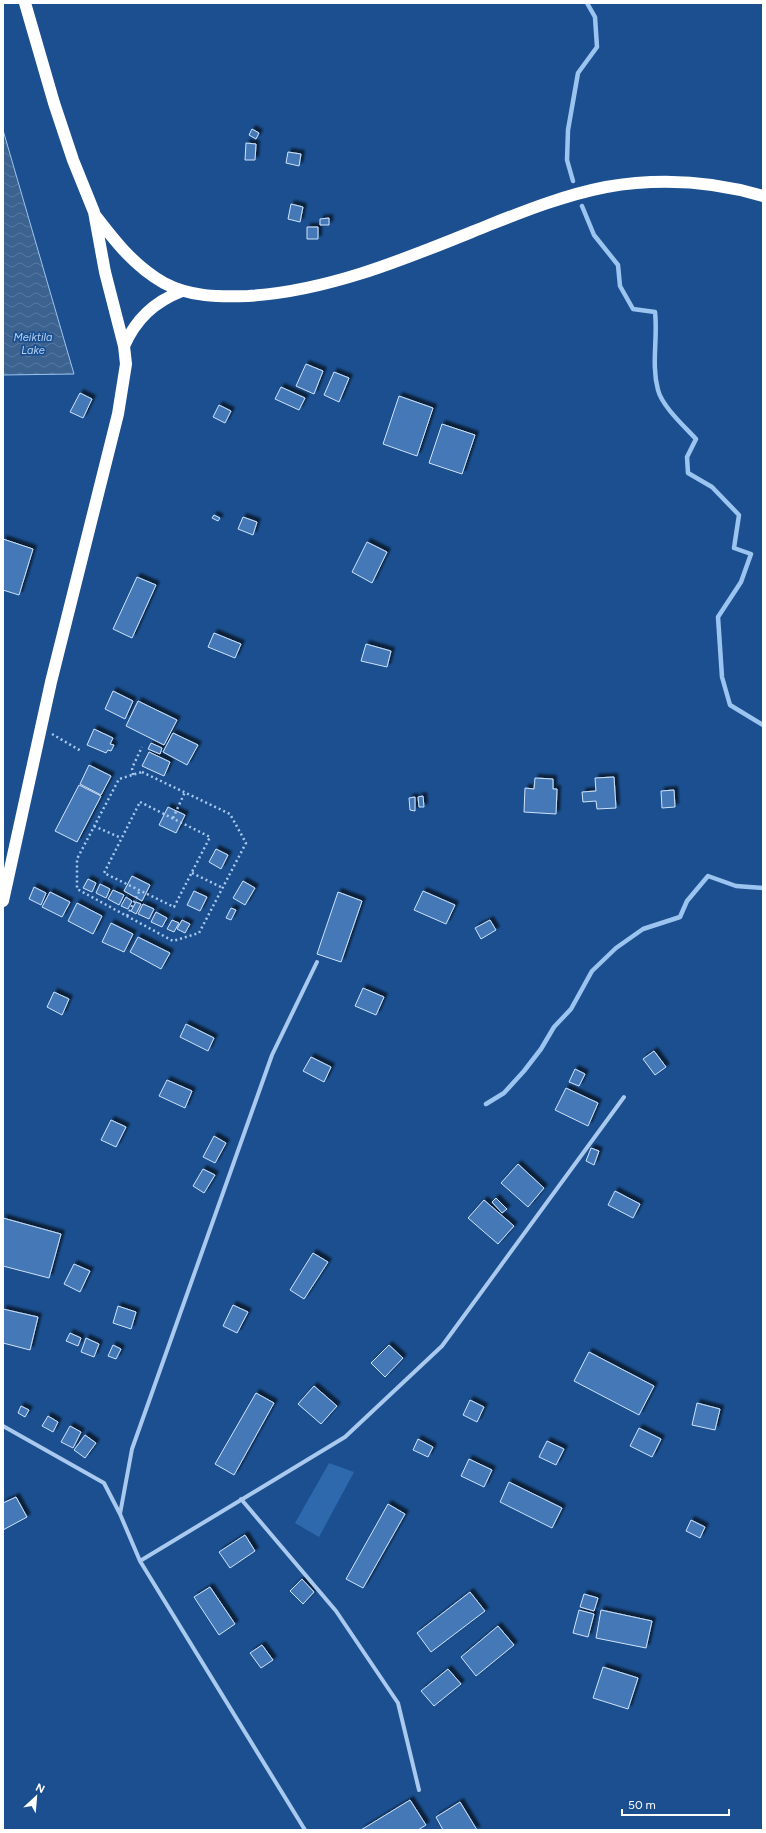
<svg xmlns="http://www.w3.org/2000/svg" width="766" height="1833" viewBox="0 0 766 1833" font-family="Figtree,sans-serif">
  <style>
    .garden { fill: #2e69ad }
    .water { fill: url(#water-waves); stroke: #9cc4f0 }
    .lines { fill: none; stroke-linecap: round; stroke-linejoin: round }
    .stream { stroke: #9cc4f0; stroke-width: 4.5 }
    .building { fill: #4478b7; stroke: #cfe3fa; filter: url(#shadow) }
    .path { stroke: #a9c9ee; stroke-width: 2.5; stroke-dasharray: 2 3; stroke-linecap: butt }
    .street { stroke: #a9c9ee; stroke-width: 4 }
    .highway { stroke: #fff; stroke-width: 12 }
    .labels { text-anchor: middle; stroke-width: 3.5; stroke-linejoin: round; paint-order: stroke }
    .water-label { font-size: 11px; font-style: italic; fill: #b5d3f5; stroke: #1b4f8f }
  </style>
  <defs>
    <pattern id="water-waves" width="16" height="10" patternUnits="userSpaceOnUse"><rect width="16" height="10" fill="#3c6290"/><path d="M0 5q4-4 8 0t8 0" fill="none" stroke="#597aa1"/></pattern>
    <filter id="shadow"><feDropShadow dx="3.5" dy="-3.5" stdDeviation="1" flood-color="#0009"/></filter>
  </defs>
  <rect width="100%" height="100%" fill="#1b4f8f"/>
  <path class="garden" d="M329 1463 354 1472 319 1537 295 1523Z"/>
  <path class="water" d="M3 130 74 374 3 375Z"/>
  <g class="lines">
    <path class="stream" d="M573 181 567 160 568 130 578 73 597 47 595 17 587 3
      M582 206 594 235 618 265 620 286 633 309 655 312C658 338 651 364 658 390 662 406 684 426 696 439L687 457 688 473 712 487 739 515 734 548 751 554 741 582 718 617 722 677 730 705 763 725
      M486 1104 504 1093 524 1071 541 1049 554 1027 571 1009 592 971 616 948 643 929 680 917 687 901 708 876 736 886 763 888"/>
  </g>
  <path class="building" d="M252 129 259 133 256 139 249 135Z
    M246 143 256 144 255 160H245Z
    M288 152 301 154 299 166 286 163Z
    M291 204 303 207 300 222 288 219Z
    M329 218V225H320V219Z
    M307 227H318V239H307Z
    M306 364 323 371 314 394 296 386Z
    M334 372 349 378 339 402 324 395Z
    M281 387 305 398 299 410 275 399Z
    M80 393 92 399 83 418 70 412Z
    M399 396 433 408 417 456 383 444Z
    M219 405 231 411 225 423 213 417Z
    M442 424 475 435 462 474 429 463Z
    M214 515 220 518 218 521 212 518Z
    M243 517 257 522 253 535 238 529Z
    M3 539 33 549 19 595 3 590Z
    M367 542 387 552 372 583 352 572Z
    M137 577 156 585 132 638 113 629Z
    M214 633 241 644 235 658 208 647Z
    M366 644 391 651 387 667 361 661Z
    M113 691 133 701 125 719 105 709Z
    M138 701 177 720 164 745 126 726Z
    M94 729 113 738 110 744 114 745 111 751 108 750 106 753 87 745Z
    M173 733 198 745 187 765 163 752Z
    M151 743 162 748 160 754 148 749Z
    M149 752 170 762 164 776 142 766Z
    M89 765 111 776 101 795 80 784Z
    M614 777 616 808 597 809 596 801 583 802 582 792 596 791 595 778Z
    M535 778 553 779V789H557L556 814 524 812 525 788 534 789Z
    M79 785 101 796 77 842 55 831Z
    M674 790 675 807 662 808 661 791Z
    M423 796 424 807H419L418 797Z
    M415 797V811L410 810 409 798Z
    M168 807 185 815 176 833 159 825Z
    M216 849 228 855 221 869 209 862Z
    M132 876 150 885 142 901 124 891Z
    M88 879 96 883 92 892 83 888Z
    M243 881 255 888 245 905 233 898Z
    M100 884 110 889 106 898 96 893Z
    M34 887 46 893 41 905 29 899Z
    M113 890 124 895 119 905 108 899Z
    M194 891 207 897 200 911 187 905Z
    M423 891 455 905 446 924 414 910Z
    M50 892 70 902 62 917 42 907Z
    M338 892 362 901 341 962 317 954Z
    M126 897 132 901 128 909 121 906Z
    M136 902 141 904 136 914 131 911Z
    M77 903 102 916 93 934 68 921Z
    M143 904 154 909 149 919 138 914Z
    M231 908 236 910 231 920 226 918Z
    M156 912 167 918 162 927 151 922Z
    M172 920 179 923 174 932 167 929Z
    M182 920 190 924 185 933 177 929Z
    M490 920 496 930 481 939 475 928Z
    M111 923 133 934 124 952 102 942Z
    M138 937 170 953 161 969 130 952Z
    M363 988 384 997 376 1015 355 1006Z
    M54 992 69 999 62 1015 47 1007Z
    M186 1024 214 1038 208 1051 180 1037Z
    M654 1051 666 1067 655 1075 643 1059Z
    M311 1057 331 1067 324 1082 303 1071Z
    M575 1069 585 1074 579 1086 569 1082Z
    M167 1080 192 1091 185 1108 159 1096Z
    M566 1088 598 1103 588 1126 555 1110Z
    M111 1120 126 1127 116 1147 101 1140Z
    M214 1136 226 1143 215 1163 203 1157Z
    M591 1148 599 1151 594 1165 586 1161Z
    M518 1164 544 1188 528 1207 501 1183Z
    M203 1169 215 1175 204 1193 193 1186Z
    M615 1191 640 1204 633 1218 608 1205Z
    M496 1198 507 1209 502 1213 492 1202Z
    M484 1200 514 1226 498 1244 468 1218Z
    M3 1218 61 1234 49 1278 3 1266Z
    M313 1253 328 1262 304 1299 290 1290Z
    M74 1264 90 1271 80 1292 64 1284Z
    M233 1305 248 1312 237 1333 223 1326Z
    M118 1306 136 1312 131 1329 113 1323Z
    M3 1309 38 1317 30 1350 3 1343Z
    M70 1333 81 1338 78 1346 66 1341Z
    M86 1338 99 1344 94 1357 81 1352Z
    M113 1345 121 1349 116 1359 108 1356Z
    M389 1345 403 1358 385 1377 371 1363Z
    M589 1352 654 1386 639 1415 574 1381Z
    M314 1386 337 1406 321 1424 298 1404Z
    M256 1393 274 1403 234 1475 215 1464Z
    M470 1400 484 1407 477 1422 463 1415Z
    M697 1403 720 1409 715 1430 692 1425Z
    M21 1406 29 1410 25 1417 18 1413Z
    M48 1416 58 1422 53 1432 42 1426Z
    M70 1426 81 1432 73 1448 61 1442Z
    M639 1428 661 1439 652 1457 630 1446Z
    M85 1435 96 1443 85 1458 74 1450Z
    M418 1439 433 1447 428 1457 413 1450Z
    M547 1441 564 1449 556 1465 539 1457Z
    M469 1459 492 1470 484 1487 461 1476Z
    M509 1482 562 1508 552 1528 500 1502Z
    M16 1497 27 1517 3 1530V1503Z
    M388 1504 405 1514 363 1588 346 1579Z
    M691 1520 705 1527 700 1538 686 1531Z
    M245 1535 255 1551 230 1568 219 1552Z
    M302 1579 314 1592 303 1604 290 1591Z
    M210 1587 235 1624 219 1635 194 1597Z
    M470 1592 485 1611 431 1652 417 1633Z
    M584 1594 598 1598 594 1611 580 1607Z
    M579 1610 594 1614 588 1637 573 1633Z
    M601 1610 652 1621 646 1648 596 1638Z
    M498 1626 514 1645 476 1676 461 1657Z
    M262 1645 273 1660 261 1668 250 1653Z
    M603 1667 638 1678 628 1709 593 1698Z
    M448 1669 461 1684 434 1706 421 1691Z
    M410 1800 426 1825 418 1830H361Z
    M460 1802 477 1830H443L436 1817Z"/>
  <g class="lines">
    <path class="path" d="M52 734 81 751
      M142 772 230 814 246 843 199 933 173 941 77 889V859L119 779Z
      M133 775 132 768 142 747
      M140 802 210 837 174 907 104 873Z
      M173 818 185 792
      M94 826 121 838
      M192 873 223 888
      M127 916 140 890"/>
    <path class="street" d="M3 1426 104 1483 120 1514 140 1561 305 1830
      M241 1499 336 1611 398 1703 419 1790
      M120 1514 132 1449 272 1055 317 962
      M140 1561 345 1437 442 1346 624 1097"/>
    <path class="highway" d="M95 215C115 241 134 266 164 283 190 297 219 297 248 296 332 291 412 256 489 225 527 210 565 195 606 187 658 178 712 181 763 196
      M124 346C136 319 154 302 182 291
      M3 901 51 682 118 414 126 364 124 346 105 272 94 212 73 160 54 103 25 3"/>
  </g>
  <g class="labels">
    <g class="water-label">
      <text x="33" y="341">Meiktila<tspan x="33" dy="13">Lake</tspan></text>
    </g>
  </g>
  <rect width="766" height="1833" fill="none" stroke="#ffffff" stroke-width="8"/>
  <g transform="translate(36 1797) rotate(26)" stroke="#1b4f8f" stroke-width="3" paint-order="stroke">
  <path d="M0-3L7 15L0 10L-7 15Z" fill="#ffffff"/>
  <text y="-6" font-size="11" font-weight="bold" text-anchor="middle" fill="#ffffff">N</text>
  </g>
  <path d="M622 1809v6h107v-6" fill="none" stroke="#ffffff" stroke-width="2"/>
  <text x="628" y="1809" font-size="12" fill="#ffffff" stroke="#1b4f8f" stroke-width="3" paint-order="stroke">50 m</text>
</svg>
